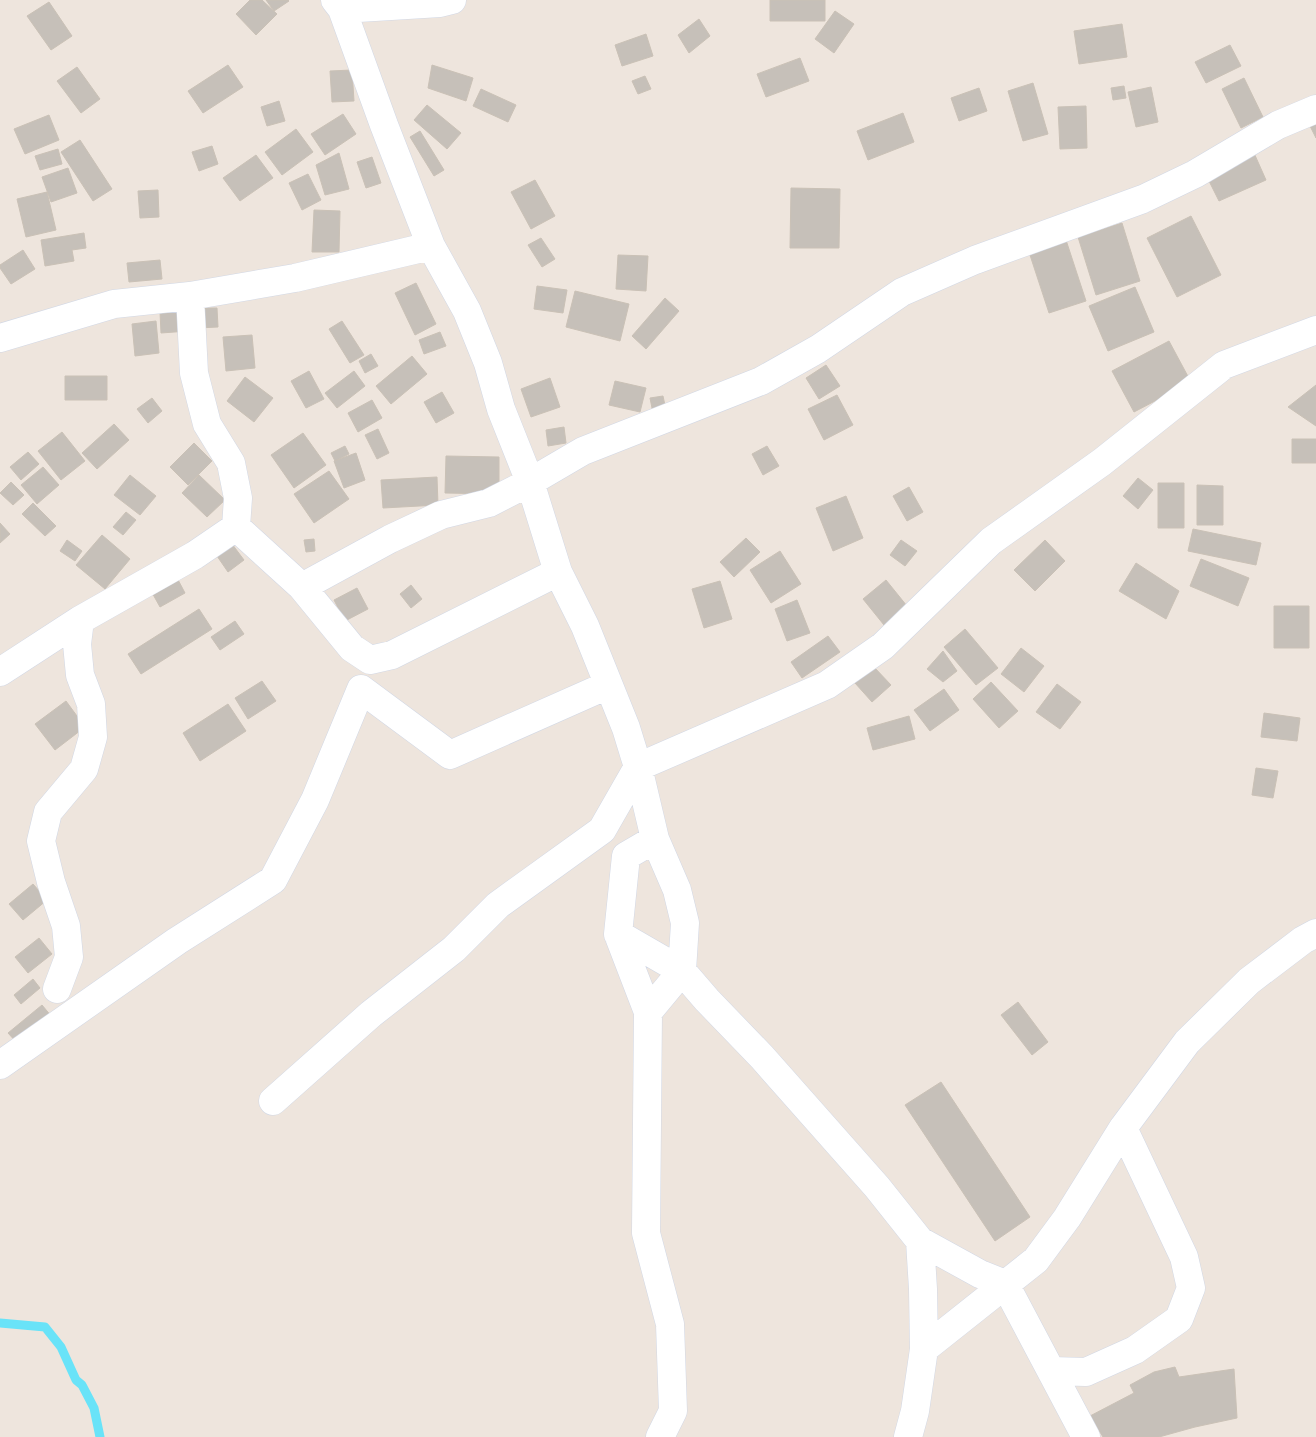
<svg xmlns="http://www.w3.org/2000/svg" width="1316" height="1437" viewBox="0 0 1316 1437" font-family="Barlow,sans-serif">
  <style>
    .lines { fill: none; stroke-linecap: round; stroke-linejoin: round }
    .stream { stroke: #69e3f8; stroke-width: 9 }
    .building { fill: #c6c0b9; stroke: #cac1b6 }
    .street-casing { stroke: #d2d8e5; stroke-width: 29 }
    .street { stroke: #fff; stroke-width: 28 }
  </style>
  <rect width="100%" height="100%" fill="#eee5dd"/>
  <g class="lines">
    <path class="stream" d="M0 1323 45 1327 61 1347 76 1380 82 1385 94 1408 100 1437"/>
  </g>
  <path class="building" d="M250 0H262L277 14 256 35 236 14Z
    M266 0H288L289 1 274 11Z
    M770 0H825V21H770Z
    M49 2 72 36 51 50 27 16Z
    M835 11 854 24 834 53 815 39Z
    M699 19 710 36 689 53 678 35Z
    M1122 24 1127 57 1079 64 1074 31Z
    M646 34 653 56 622 66 615 45Z
    M1230 45 1241 66 1206 83 1195 62Z
    M800 58 809 81 766 97 757 74Z
    M228 65 243 87 203 113 188 91Z
    M432 65 473 78 466 101 428 88Z
    M77 67 100 99 81 113 57 81Z
    M352 70 354 101 332 102 330 71Z
    M645 76 651 89 638 94 632 81Z
    M1244 78 1263 117 1241 128 1222 89Z
    M1033 83 1048 134 1023 141 1008 91Z
    M1124 86 1126 98 1113 100 1111 88Z
    M1151 87 1158 122 1136 127 1128 92Z
    M979 88 987 111 959 121 951 98Z
    M481 89 516 105 508 122 473 106Z
    M279 101 285 121 267 126 261 107Z
    M427 105 461 133 447 149 414 120Z
    M1086 106 1087 148 1060 149 1058 107Z
    M903 113 914 142 868 160 857 131Z
    M343 114 356 134 325 155 311 134Z
    M49 115 59 140 25 154 14 129Z
    M1316 124V138L1310 126Z
    M296 129 313 152 282 175 265 152Z
    M420 131 444 170 434 176 410 137Z
    M80 140 112 189 93 201 61 152Z
    M212 146 218 164 199 171 192 152Z
    M58 149 62 164 40 170 35 156Z
    M339 153 349 189 325 195 316 165Z
    M1254 153 1266 180 1219 201 1206 175Z
    M256 155 273 178 240 201 223 178Z
    M372 157 381 183 366 188 357 162Z
    M68 168 77 193 51 202 42 177Z
    M308 174 321 200 302 210 289 183Z
    M535 180 555 216 531 229 511 192Z
    M791 188 840 189 839 248H790Z
    M158 190 159 217 140 218 138 191Z
    M47 192 56 230 26 237 17 199Z
    M314 210 340 211 339 252H312Z
    M1191 216 1221 275 1177 297 1147 238Z
    M1122 223 1140 281 1096 295 1078 237Z
    M84 233 86 248 72 250 74 261 45 266 41 240Z
    M541 238 555 259 542 267 528 245Z
    M1066 240 1086 301 1049 313 1029 252Z
    M23 250 35 269 11 284 0 268V265Z
    M618 255 648 256 646 291 616 289Z
    M160 260 162 279 129 282 127 263Z
    M416 283 436 324 415 335 395 293Z
    M537 286 567 290 563 313 534 309Z
    M1135 287 1154 332 1108 351 1089 306Z
    M575 291 629 304 620 341 566 327Z
    M665 298 679 311 646 349 632 336Z
    M197 308H217L218 327 198 328Z
    M186 310 188 331 161 333 160 312Z
    M156 321 159 353 135 356 132 324Z
    M342 321 364 355 350 363 329 329Z
    M440 332 446 346 424 354 419 340Z
    M252 335 255 368 226 371 223 337Z
    M1169 341 1191 382 1134 412 1112 371Z
    M371 354 378 366 365 373 359 361Z
    M412 356 427 374 391 404 376 386Z
    M826 365 840 386 819 399 806 378Z
    M309 371 324 399 306 408 291 381Z
    M354 371 365 386 337 408 325 393Z
    M65 376H107V400H65Z
    M245 377 273 398 254 422 227 401Z
    M550 378 560 407 531 417 521 389Z
    M615 381 646 388 640 412 609 405Z
    M1316 385V426L1288 407Z
    M442 392 454 413 436 423 424 402Z
    M837 395 853 425 824 440 808 409Z
    M663 396 666 410 653 413 650 398Z
    M152 398 162 411 148 423 137 409Z
    M372 400 382 418 358 432 348 413Z
    M114 424 129 440 97 469 82 453Z
    M564 427 566 443 548 446 546 430Z
    M378 429 389 453 377 459 365 435Z
    M62 432 85 461 61 480 38 451Z
    M303 433 326 465 294 488 271 455Z
    M1292 439H1316V463H1292Z
    M194 443 212 461 188 485 170 467Z
    M345 446 349 454 335 461 331 453Z
    M767 446 779 466 763 475 752 454Z
    M28 452 39 464 21 480 10 467Z
    M356 453 365 480 344 488 334 461Z
    M446 456 499 457V494L445 493Z
    M43 467 59 485 37 504 21 485Z
    M329 471 349 499 314 523 294 494Z
    M130 475 156 496 140 515 114 495Z
    M199 475 225 500 207 517 182 493Z
    M437 477 438 505 383 508 381 480Z
    M1138 478 1153 490 1138 509 1123 496Z
    M11 482 24 495 13 505 0 493Z
    M1158 483H1184V528H1158Z
    M1197 485 1223 486V525H1197Z
    M909 487 923 512 907 521 893 496Z
    M846 496 863 538 833 551 816 508Z
    M33 503 56 526 45 536 22 514Z
    M126 512 136 520 123 535 113 527Z
    M0 523 10 534 0 543Z
    M1193 529 1261 543 1256 565 1188 551Z
    M102 535 130 559 105 589 76 565Z
    M746 538 760 552 734 577 720 562Z
    M314 539 315 551 306 552 304 540Z
    M67 540 82 551 75 561 60 551Z
    M901 540 917 551 905 566 890 555Z
    M1045 540 1065 561 1035 591 1014 570Z
    M232 544 244 560 228 572 217 556Z
    M780 551 801 584 771 603 750 570Z
    M1201 559 1249 578 1238 606 1190 586Z
    M1136 563 1179 591 1166 619 1119 591Z
    M176 576 185 593 160 607 150 589Z
    M886 580 907 606 884 625 863 599Z
    M720 581 732 619 704 628 692 589Z
    M411 585 422 599 411 608 400 594Z
    M357 588 368 609 345 621 334 600Z
    M797 600 810 633 787 641 775 609Z
    M1274 606H1309V648H1274Z
    M199 609 212 629 141 674 128 654Z
    M235 621 244 634 220 650 211 637Z
    M965 629 998 668 976 685 944 647Z
    M828 636 840 652 802 678 791 662Z
    M1021 648 1044 666 1024 692 1001 674Z
    M943 651 957 671 943 682 927 669Z
    M874 667 891 685 872 702 855 683Z
    M262 681 276 701 248 719 235 698Z
    M991 682 1018 711 999 728 973 699Z
    M1057 684 1081 702 1060 729 1036 712Z
    M944 689 959 710 930 731 914 710Z
    M66 701 85 727 55 750 35 724Z
    M228 704 246 731 200 761 183 733Z
    M1264 713 1300 718 1297 741 1261 737Z
    M909 716 915 739 873 750 867 728Z
    M1256 768 1278 771 1273 798 1252 795Z
    M33 884 47 900 23 920 9 904Z
    M39 938 52 954 28 973 15 957Z
    M33 979 40 988 21 1004 14 995Z
    M1018 1002 1048 1042 1032 1055 1001 1015Z
    M42 1005 52 1017 18 1044 8 1033Z
    M941 1082 1030 1217 995 1241 905 1105Z
    M1175 1367 1179 1377 1234 1369 1237 1418 1195 1427 1159 1437H1103L1090 1416 1134 1393 1130 1385 1154 1372Z"/>
  <g class="lines">
    <g class="street-casing">
      <path id="street" d="M335 0 342 9 384 125 431 246 467 311 488 363 501 409 530 482 558 572 585 626 626 728 638 767 655 839 677 890 685 923 682 971 707 1000 762 1057 877 1187 920 1241 923 1289 924 1349 915 1411 908 1437
        M342 9 440 3 452 0
        M0 338 114 304 190 296 295 278 431 246
        M236 527 302 587
        M558 572 392 655 370 660 352 648 302 587 390 539 441 515 489 503 530 482 583 451 761 381 818 349 902 292 975 260 1143 199 1195 174 1278 125 1316 109
        M0 672 80 620 195 555 236 527 238 498 231 463 207 424 194 373 190 296
        M618 934 648 1012 646 1233 670 1324 673 1411 660 1437
        M57 989 69 957 66 926 51 882 41 841 48 812 84 769 93 737 91 704 80 675 77 644 80 620
        M648 1012 682 971 618 934 626 856 655 839
        M0 1065 177 941 273 880 315 800 361 689 450 755 608 685
        M273 1101 371 1014 454 949 498 905 602 830 638 767 827 685 883 646 991 541 1102 462 1224 365 1316 330
        M920 1241 980 1274 1005 1284 1086 1437
        M924 1349 1036 1260 1067 1218 1123 1128 1187 1042 1249 981 1303 940 1316 933
        M1051 1371 1086 1372 1135 1350 1179 1319 1191 1288 1184 1257 1123 1128"/>
    </g>
    <use href="#street" class="street"/>
  </g>
</svg>
